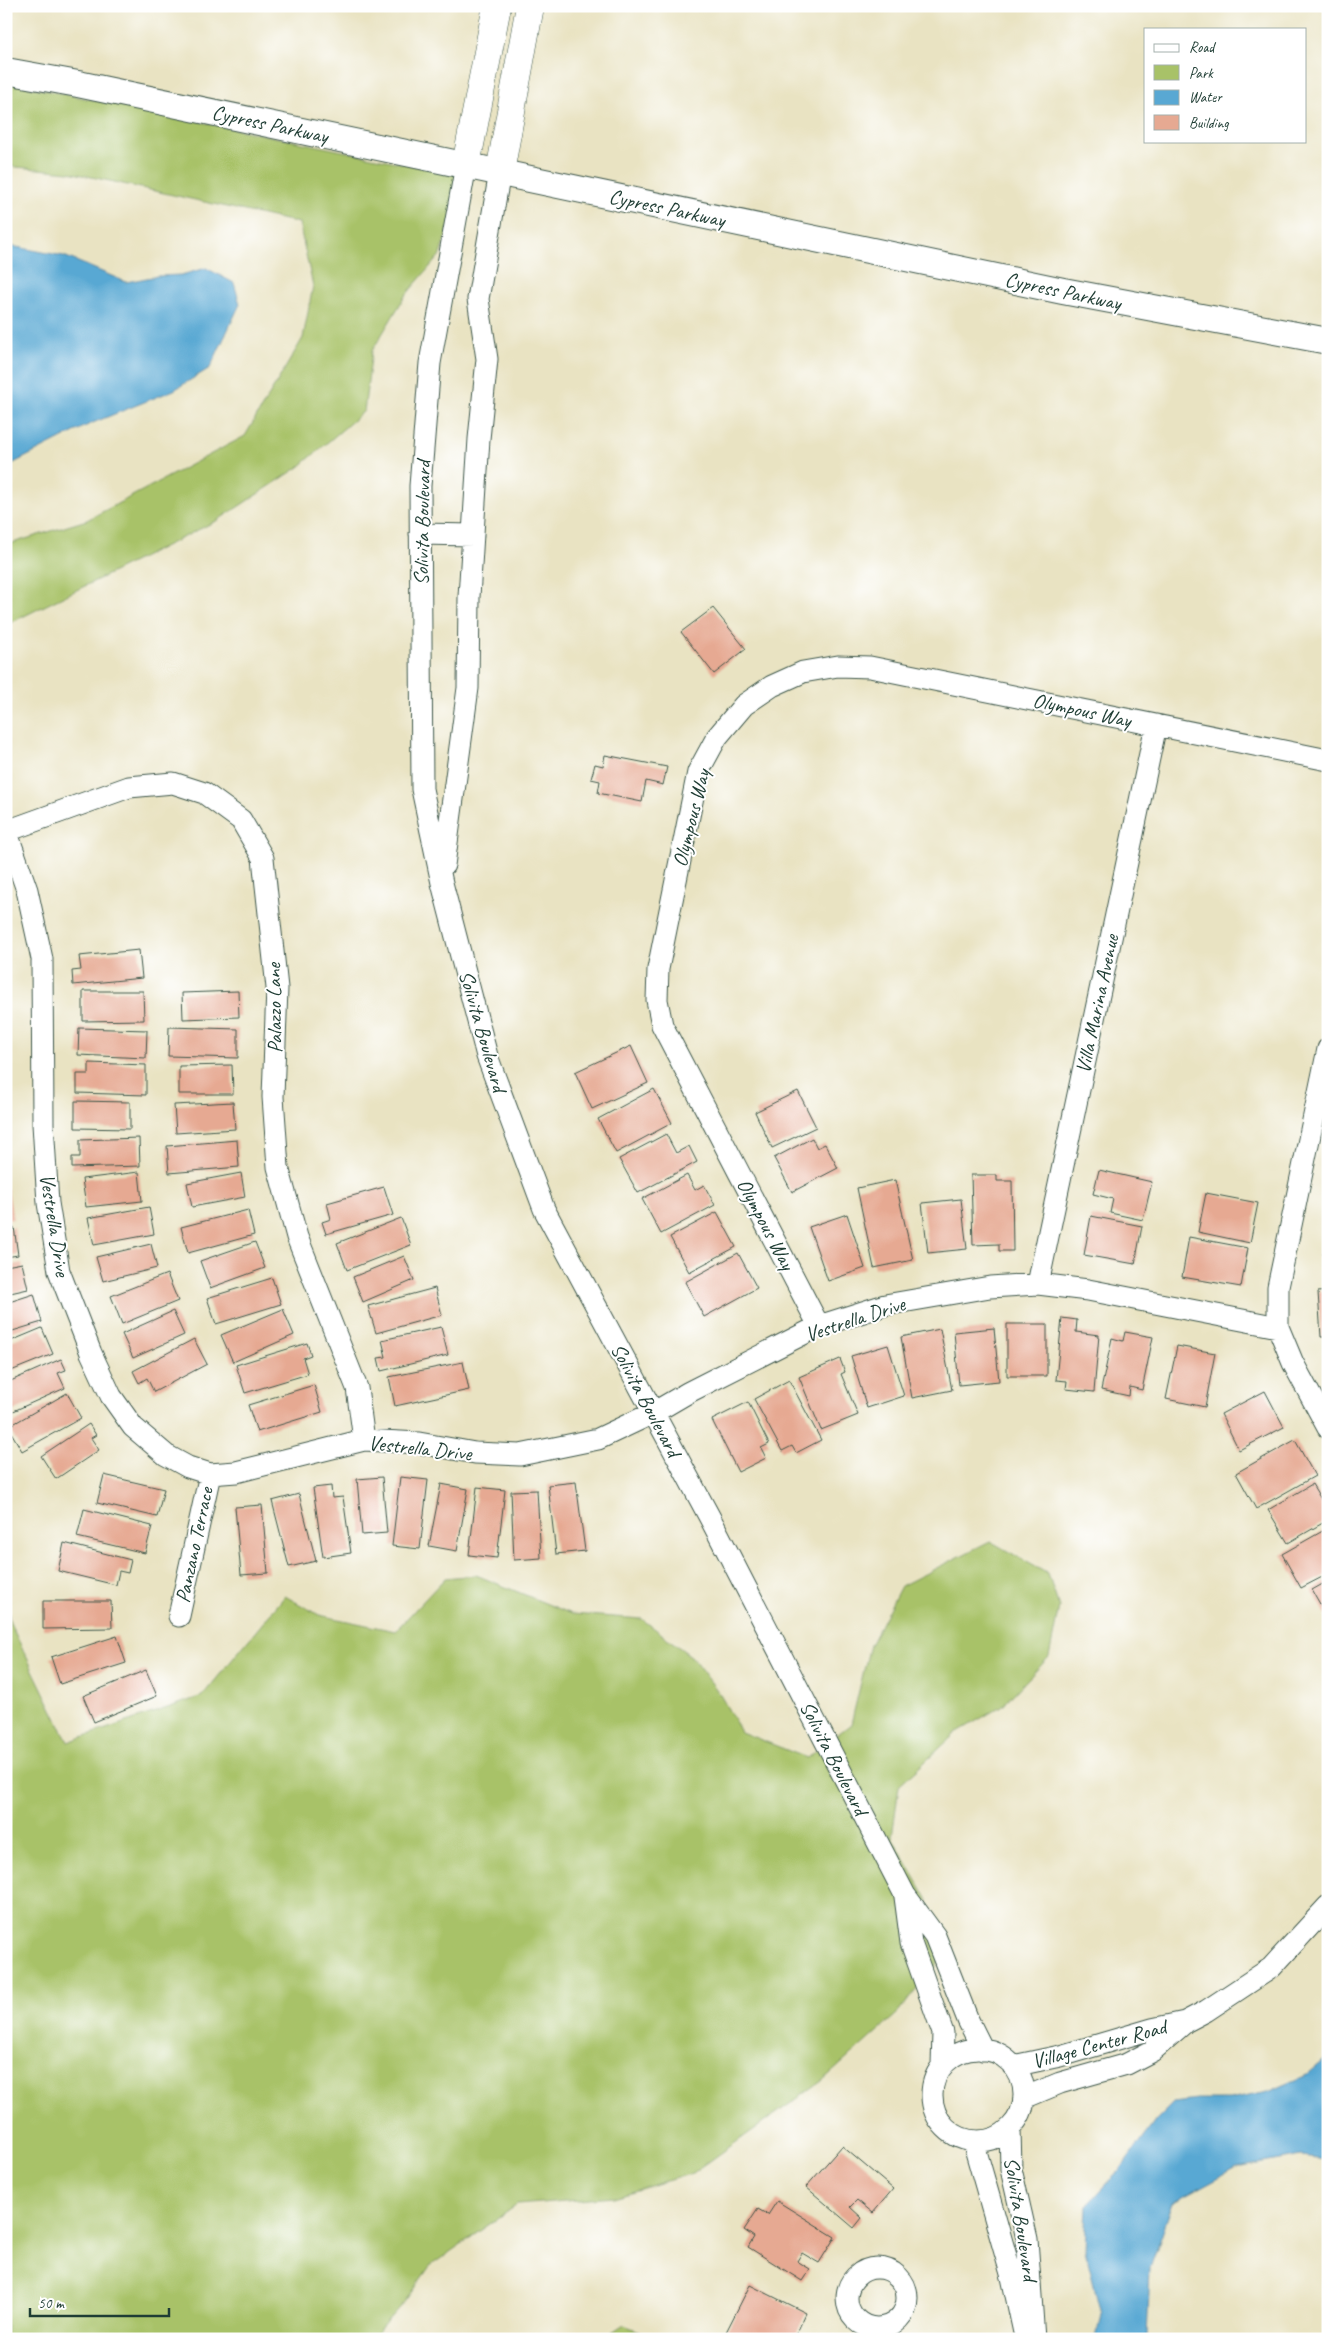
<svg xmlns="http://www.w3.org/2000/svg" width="1334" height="2345" viewBox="0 0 1334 2345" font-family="Caveat,sans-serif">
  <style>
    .green { fill: #a8c268; stroke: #64804e }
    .water { fill: #59a8d3; stroke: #3c7284 }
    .building { fill: #e6a992 }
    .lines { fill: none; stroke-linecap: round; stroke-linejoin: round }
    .minor-casing { stroke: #3d5649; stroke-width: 23 }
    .major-casing { stroke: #3d5649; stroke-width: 28 }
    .highway-casing { stroke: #3d5649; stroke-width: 29 }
    .minor { stroke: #fff; stroke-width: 21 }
    .major { stroke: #fff; stroke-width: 26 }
    .highway { stroke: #fff; stroke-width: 28 }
    .labels { text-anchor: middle; stroke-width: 4; stroke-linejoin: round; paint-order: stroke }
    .street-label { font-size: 21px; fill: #1f3d34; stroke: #fff }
  </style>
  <rect width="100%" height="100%" fill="#fff"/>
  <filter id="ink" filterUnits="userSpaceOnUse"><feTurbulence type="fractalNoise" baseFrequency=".02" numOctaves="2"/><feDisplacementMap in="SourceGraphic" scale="10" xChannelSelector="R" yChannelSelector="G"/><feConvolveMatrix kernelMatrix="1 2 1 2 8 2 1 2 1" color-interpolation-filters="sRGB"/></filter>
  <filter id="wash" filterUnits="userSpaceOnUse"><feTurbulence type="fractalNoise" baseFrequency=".0096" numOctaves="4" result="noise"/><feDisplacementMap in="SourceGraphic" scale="20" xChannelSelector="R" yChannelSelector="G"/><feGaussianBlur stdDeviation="1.12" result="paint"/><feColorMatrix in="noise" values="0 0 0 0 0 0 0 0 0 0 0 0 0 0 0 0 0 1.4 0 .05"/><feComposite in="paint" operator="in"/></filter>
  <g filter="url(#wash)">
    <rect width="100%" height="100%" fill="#e9e3c2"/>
    <path class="green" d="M6 82 464 176 440 255 405 296 372 351 364 411 299 467 218 520 6 625V545L87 520 245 436 303 338 313 286 299 223 69 172 6 166Z
      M990 1541 1048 1574 1059 1607 1049 1657 1002 1706 956 1733 899 1786 892 1837 928 1900 940 1960 898 2013 822 2081 693 2173 614 2197 517 2205 430 2266 405 2301 371 2339H6V1598L10 1623 68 1742 202 1696 285 1596 319 1615 395 1631 445 1578 476 1575 572 1614 642 1619 692 1657 719 1693 741 1732 807 1758 851 1724 870 1645 901 1586Z
      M624 2325 659 2339H603Z"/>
    <path class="water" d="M6 245 64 256 126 282 157 276 181 275 206 268 234 283 240 304 210 368 174 390 90 424 6 467Z
      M1328 2057V2159L1301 2156 1236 2168 1173 2202 1150 2268 1147 2339H1096L1101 2313 1085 2250 1087 2205 1120 2170 1156 2120 1173 2103 1197 2100H1229L1268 2092 1307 2075Z"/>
    <g id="blocks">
      <path class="building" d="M713 608 746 649 714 674 681 632Z
        M605 755 667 767 663 785 646 781 642 802 598 793 600 781 591 779 595 764 603 766Z
        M139 950 142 978 73 985 72 971 81 970 79 956Z
        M83 991H143L144 1020 83 1021Z
        M238 991 239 1017 183 1019 182 993Z
        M169 1027 238 1029V1058L168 1056Z
        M79 1028 147 1030 146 1058 78 1055Z
        M631 1046 648 1083 592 1109 575 1072Z
        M89 1063 146 1065V1095L77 1093V1074H89Z
        M232 1065 233 1094H179V1066Z
        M654 1089 672 1123 616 1153 598 1119Z
        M798 1091 816 1127 772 1148 755 1112Z
        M75 1101 130 1102V1129L75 1128Z
        M233 1102 235 1129 176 1133 174 1105Z
        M666 1134 676 1153 689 1146 697 1162 638 1193 619 1159Z
        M139 1138 140 1166 72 1168V1157H80V1140Z
        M812 1138 817 1148 825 1144 838 1168 792 1192 774 1158Z
        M237 1140 239 1167 169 1173 167 1146Z
        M1099 1170 1152 1182 1143 1220 1110 1213 1113 1199 1093 1194Z
        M139 1172 142 1201 86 1207 82 1179Z
        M241 1173 245 1197 192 1207 187 1183Z
        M687 1175 695 1190 704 1185 715 1205 661 1234 642 1199Z
        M971 1175H997V1181H1012L1013 1251H999V1244L973 1245Z
        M895 1180 913 1260 874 1268 857 1188Z
        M384 1187 393 1215 326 1234 322 1222 331 1219 327 1203Z
        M6 1190H8L13 1219 6 1220Z
        M1206 1193 1258 1203 1250 1243 1198 1232Z
        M961 1199 967 1249 928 1253 922 1203Z
        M149 1207 154 1234 94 1245 88 1218Z
        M248 1210 254 1235 188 1253 181 1227Z
        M717 1212 736 1247 689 1272 670 1237Z
        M847 1214 865 1268 828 1281 809 1227Z
        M1091 1216 1142 1226 1135 1264 1084 1255Z
        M401 1218 411 1245 347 1270 337 1243Z
        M14 1227 18 1255 6 1257V1229Z
        M1327 1235H1328V1256L1323 1255Z
        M1189 1237 1248 1248 1241 1287 1182 1277Z
        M255 1242 265 1268 210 1288 200 1261Z
        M151 1244 157 1268 103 1281 96 1257Z
        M738 1253 757 1288 704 1317 685 1282Z
        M404 1256 414 1280 363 1302 353 1277Z
        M22 1263 28 1289 6 1294V1266Z
        M167 1274 178 1301 122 1324 111 1296Z
        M272 1278 281 1304 216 1324 207 1298Z
        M435 1288 442 1315 376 1333 368 1306Z
        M1328 1291V1337H1321L1318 1292Z
        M34 1294 42 1322 6 1333V1303Z
        M283 1309 294 1335 233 1362 221 1335Z
        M173 1311 184 1335 133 1358 122 1334Z
        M1062 1318 1077 1320 1076 1332 1099 1335 1094 1392 1066 1389 1067 1381 1056 1380Z
        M1007 1324H1047V1376H1007Z
        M441 1327 448 1355 381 1371 378 1358 386 1357 382 1340Z
        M42 1328 53 1354 6 1373V1343Z
        M994 1328 999 1381 959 1385 954 1332Z
        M940 1329 952 1390 912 1398 901 1337Z
        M1125 1332 1153 1337 1142 1390 1130 1387 1129 1396 1101 1390 1112 1338 1123 1341Z
        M194 1339 207 1364 154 1392 147 1378 139 1383 133 1371Z
        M307 1343 311 1355 303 1358 308 1374 245 1393 236 1365Z
        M888 1345 904 1396 867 1408 851 1356Z
        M1177 1346 1215 1353 1205 1407 1166 1399Z
        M61 1359 66 1370 58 1373 65 1388 9 1413 6 1407V1383Z
        M840 1359 845 1372 841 1374 858 1415 821 1430 799 1377Z
        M463 1362 469 1390 395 1406 389 1377Z
        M789 1380 821 1440 796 1453 792 1446 782 1451 754 1399Z
        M314 1385 322 1412 257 1432 248 1405Z
        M1265 1391 1284 1427 1239 1450 1221 1414Z
        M67 1393 81 1418 22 1451 8 1427Z
        M748 1402 769 1444 761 1448 766 1458 738 1472 712 1420Z
        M89 1424 96 1435 91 1438 99 1450 56 1479 41 1456Z
        M1295 1440 1315 1476 1256 1509 1236 1473Z
        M104 1475 164 1489 157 1517 97 1503Z
        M382 1477 387 1533 362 1535 357 1479Z
        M400 1477 428 1480 420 1549 392 1546Z
        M576 1482 585 1551 556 1554 548 1485Z
        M441 1484 468 1489 457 1551 429 1546Z
        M1312 1484 1328 1511V1520L1288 1543 1268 1510Z
        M331 1486 332 1498 343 1497 351 1553 323 1557 313 1488Z
        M477 1487 505 1490 497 1558 469 1555Z
        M537 1490 541 1558 514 1560 511 1491Z
        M299 1494 316 1561 289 1567 272 1501Z
        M262 1505 268 1573 241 1575 235 1507Z
        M84 1509 152 1526 145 1553 77 1537Z
        M1328 1528V1574L1301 1588 1282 1554Z
        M64 1543 131 1560 128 1573 119 1571 116 1585 58 1571Z
        M1328 1581V1618L1312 1590Z
        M43 1601H111L112 1628 43 1629Z
        M117 1636 126 1663 60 1684 51 1657Z
        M146 1670 157 1696 94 1722 83 1696Z
        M842 2146 893 2189 873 2213 857 2200 850 2207 862 2218 854 2228 806 2187Z
        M777 2201 835 2237 819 2263 802 2253 797 2261 810 2269 802 2281 748 2247 754 2237 744 2230 758 2209 768 2215Z
        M750 2285 806 2313 794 2339H729L724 2336Z"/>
    </g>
  </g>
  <g filter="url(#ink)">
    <use href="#blocks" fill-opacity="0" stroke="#3d5649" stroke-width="1"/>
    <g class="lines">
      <g class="minor-casing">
        <path id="minor" d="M466 165 430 363 420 486 422 789 442 883 487 1056 544 1209 710 1518 905 1895 935 1936 968 2020 983 2050
          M420 534 473 535
          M6 830 27 890 42 959 43 1124 48 1203 59 1271 91 1353 111 1396 133 1427 166 1455 188 1467 210 1474 236 1472 364 1440 419 1443 475 1453 520 1455 598 1439 653 1413 689 1392 819 1326 885 1305 990 1287 1038 1284 1088 1290 1278 1327
          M7 831 129 787 173 783 204 793 241 820 263 858 277 988 273 1097 278 1167 297 1237 357 1388 364 1440
          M444 865 468 688 469 597 479 439 487 359 478 299 500 172
          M1328 1049 1278 1287V1327L1293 1363 1328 1428
          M1038 1284 1156 725
          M819 1326 662 1025 657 1000 658 969 698 772 717 737 744 705 772 686 803 672 838 666 870 667 1328 760
          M179 1616 210 1474
          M905 1897 911 1943 943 2033 942 2064
          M932 2095a46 46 0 1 1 92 0a46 46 0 1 1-92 0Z
          M1013 2066 1060 2056 1152 2029 1185 2022 1206 2011 1271 1968 1328 1906
          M1024 2098 1060 2083 1127 2064 1152 2051 1183 2024
          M1010 2129 1011 2169 1027 2239 1034 2339
          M973 2141 1012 2277 1025 2337
          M847 2298a30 30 0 1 1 60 0a30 30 0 1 1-60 0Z"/>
      </g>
      <g class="major-casing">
        <path id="major" d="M6 71 78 84 1063 291 1328 341"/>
      </g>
      <g class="highway-casing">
        <path id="highway" d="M466 165 497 6
          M500 172 530 6"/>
      </g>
      <use href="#minor" class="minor"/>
      <use href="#major" class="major"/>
      <use href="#highway" class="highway"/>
    </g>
  </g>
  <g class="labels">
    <g class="street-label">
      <text transform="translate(270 124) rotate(12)" y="7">Cypress Parkway</text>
      <text transform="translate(667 208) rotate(12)" y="7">Cypress Parkway</text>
      <text transform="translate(1063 291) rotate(12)" y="7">Cypress Parkway</text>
      <text transform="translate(422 523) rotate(-89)" y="7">Solivita Boulevard</text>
      <text transform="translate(1082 710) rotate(12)" y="7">Olympous Way</text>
      <text transform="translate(691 818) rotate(-76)" y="7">Olympous Way</text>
      <text transform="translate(1097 1004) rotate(-78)" y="7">Villa Marina Avenue</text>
      <text transform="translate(274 1008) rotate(-91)" y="7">Palazzo Lane</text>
      <text transform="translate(483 1031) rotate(74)" y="7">Solivita Boulevard</text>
      <text transform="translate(766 1224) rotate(62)" y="7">Olympous Way</text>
      <text transform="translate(55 1225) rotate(81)" y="7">Vestrella Drive</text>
      <text transform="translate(855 1319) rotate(-18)" y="7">Vestrella Drive</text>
      <text transform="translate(646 1400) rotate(62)" y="7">Solivita Boulevard</text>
      <text transform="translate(420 1448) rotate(6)" y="7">Vestrella Drive</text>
      <text transform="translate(194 1545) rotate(-78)" y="7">Panzano Terrace</text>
      <text transform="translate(834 1758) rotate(63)" y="7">Solivita Boulevard</text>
      <text transform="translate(1099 2044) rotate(-15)" y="7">Village Center Road</text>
      <text transform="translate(1021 2219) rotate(81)" y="7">Solivita Boulevard</text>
    </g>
  </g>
  <rect width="1334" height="2345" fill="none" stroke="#fff" stroke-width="25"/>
  <rect x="1144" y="28" width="162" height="115" fill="#ffffff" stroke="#a5b1ae"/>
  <rect x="1154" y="44" width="25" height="8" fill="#ffffff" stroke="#a5b1ae"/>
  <text x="1189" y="52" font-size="15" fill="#1f3d34">Road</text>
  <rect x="1154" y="65" width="25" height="15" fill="#a8c268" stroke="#a5b1ae"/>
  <text x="1189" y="78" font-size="15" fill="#1f3d34">Park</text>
  <rect x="1154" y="90" width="25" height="15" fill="#59a8d3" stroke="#a5b1ae"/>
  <text x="1189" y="102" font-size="15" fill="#1f3d34">Water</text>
  <rect x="1154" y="115" width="25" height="15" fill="#e6a992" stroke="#a5b1ae"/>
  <text x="1189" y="128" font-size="15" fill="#1f3d34">Building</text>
  <path d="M30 2308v8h139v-8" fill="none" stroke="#1f3d34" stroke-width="2.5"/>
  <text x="38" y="2308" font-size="15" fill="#1f3d34" stroke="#ffffff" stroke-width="4" paint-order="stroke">50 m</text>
</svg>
